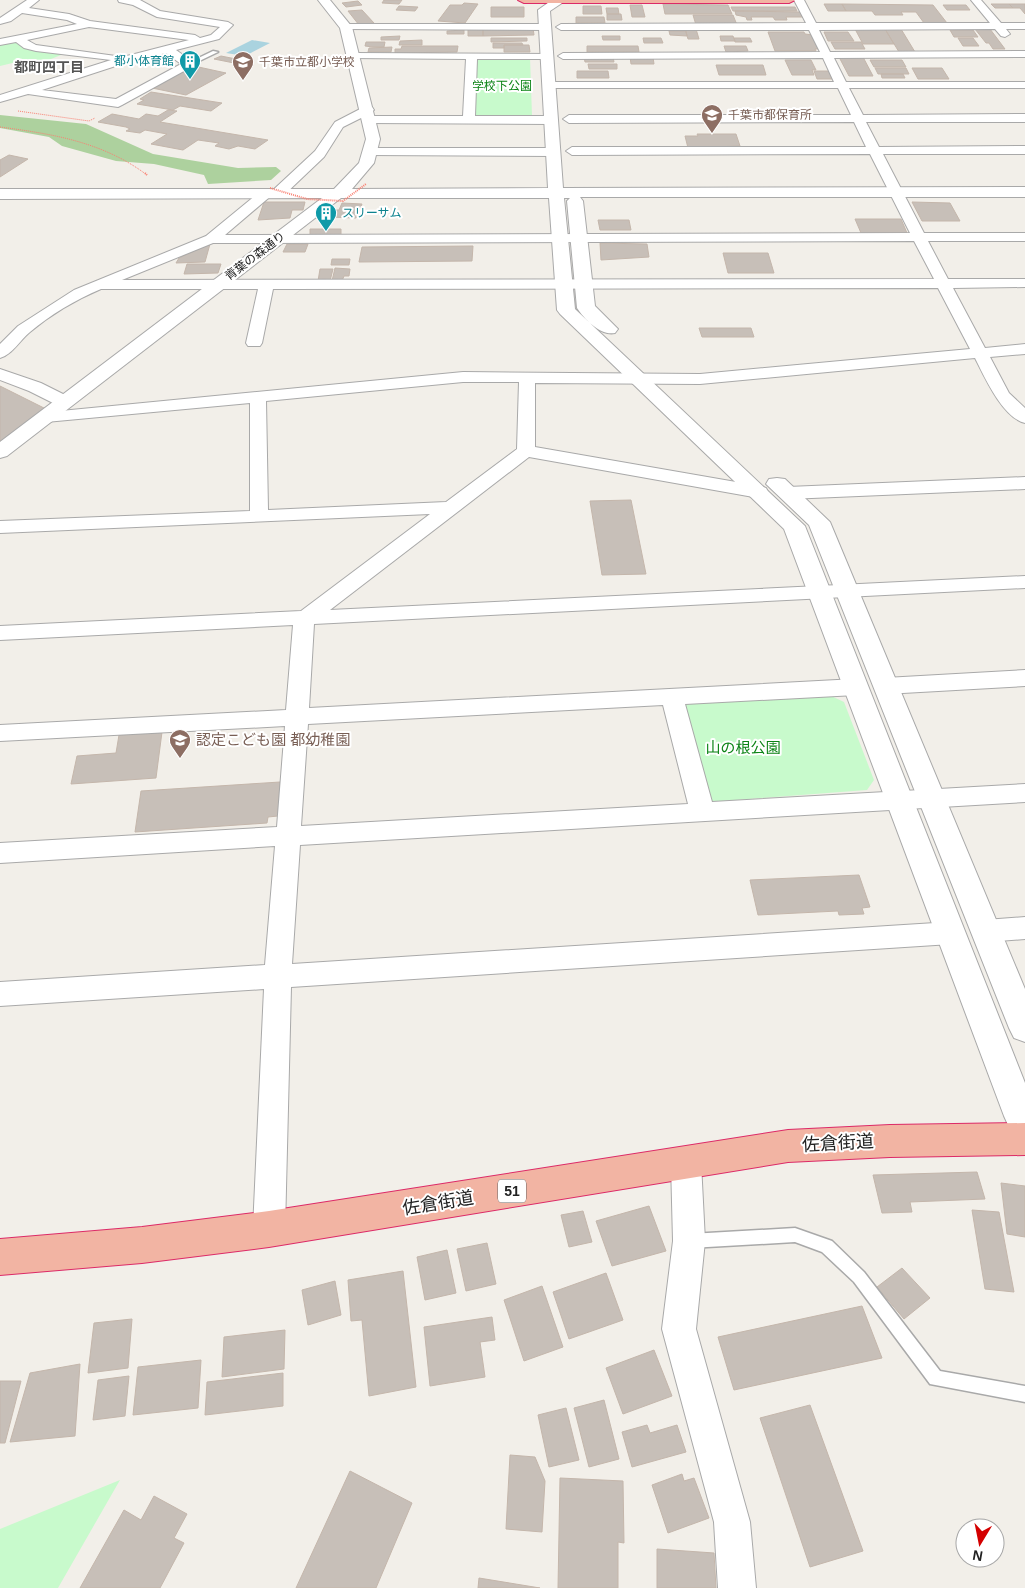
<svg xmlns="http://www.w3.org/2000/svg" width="1025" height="1588" viewBox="0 0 1025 1588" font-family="Helvetica,'Noto Sans JP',sans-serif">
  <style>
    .forest { fill: #add19e }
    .park { fill: #c8facc }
    .water { fill: #aad3df }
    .building { fill: #c7bfb8; stroke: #c4b6ab }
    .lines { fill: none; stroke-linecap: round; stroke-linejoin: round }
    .service-casing { stroke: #a9a9a9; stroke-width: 3 }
    .minor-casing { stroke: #a9a9a9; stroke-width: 2 }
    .tertiary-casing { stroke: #a9a9a9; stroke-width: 2 }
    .trunk-casing { stroke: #dc2a67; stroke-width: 2 }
    .path-far1 { stroke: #fa8072; stroke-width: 1; stroke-dasharray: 1 1; stroke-linecap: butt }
    .path { stroke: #fa8072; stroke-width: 2; stroke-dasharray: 1 1; stroke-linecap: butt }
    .service { fill: #fff; fill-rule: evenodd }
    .minor { fill: #fff; fill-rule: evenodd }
    .tertiary { fill: #fff; fill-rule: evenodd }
    .trunk { fill: #f2b4a3; fill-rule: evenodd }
    .path-bridge { stroke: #fa8072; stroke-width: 2; stroke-dasharray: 1 1; stroke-linecap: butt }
    .labels { text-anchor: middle; stroke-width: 4; stroke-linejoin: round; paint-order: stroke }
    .far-culture-label { font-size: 12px; fill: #0d838f; stroke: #fff; text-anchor: end }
    .far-education-label { font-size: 12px; fill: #785e54; stroke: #fff; text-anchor: start }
    .far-park-label { font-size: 12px; fill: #0c8416; stroke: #fff }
    .far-street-label { font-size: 12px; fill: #222; stroke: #fff }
    .far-neighbourhood-label { font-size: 14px; font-weight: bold; fill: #555; stroke: #fff }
    .shield { fill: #fff; stroke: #646464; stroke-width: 1 }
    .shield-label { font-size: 14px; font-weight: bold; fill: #222 }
    .education-label { font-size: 15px; fill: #785e54; stroke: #fff; text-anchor: start }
    .park-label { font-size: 15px; fill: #0c8416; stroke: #fff }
    .near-street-label { font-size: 18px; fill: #222; stroke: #fff }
  </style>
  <rect width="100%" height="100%" fill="#f2efe9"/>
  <path class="forest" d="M0 115 86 124 153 154 238 168 276 167 281 171 271 180 208 184 204 175 154 164 116 161 62 146 49 137 0 128Z"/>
  <path class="park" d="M12 41 66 53 46 61 25 60 0 66V43Z
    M481 56 530 57 532 116H478L470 113 474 59Z
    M827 694 844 702 874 780 867 790 710 802 680 706 686 701Z
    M120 1480 58 1588H0V1529Z"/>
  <path class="water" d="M252 40 270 43 245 56 226 53Z"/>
  <path class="building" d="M384 0H402L399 4 382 3Z
    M358 1 362 5 346 7 342 3Z
    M464 3 478 4 465 23 438 21 450 5H462Z
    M663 4 728 5 732 14H665Z
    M824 4H842L846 11H828Z
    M842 4 933 5 947 23H924L916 12H901L903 15H875L872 11H846Z
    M991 4H1009L1013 8H995Z
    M1009 4H1025V14L1020 8H1013Z
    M630 5H642L645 17H632Z
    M943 5H966L970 10H947Z
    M399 6 418 7 415 11 396 10Z
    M583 6H601L602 14H583Z
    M491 7H524V17H491Z
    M731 7H795L797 11H733Z
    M606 8H618L619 14H607Z
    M362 10 374 23 359 25 348 11Z
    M735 11 802 12 804 17H786L787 20H775L773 17H751L752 20H747L746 17 736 15Z
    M607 14H621L622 20H607Z
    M693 15H733L737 25H696Z
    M576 17H604L605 23H576Z
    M533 28 534 35 483 36V29Z
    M468 29H483V36H468Z
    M685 29H696L699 39H688Z
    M855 29H885L894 44H863Z
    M885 29H901L915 52H899Z
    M975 29H990L1005 49H993L989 43H986Z
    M464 30V34H447V31Z
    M950 30H973L978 37H954Z
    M669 31H686L687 36 670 35Z
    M768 32H804L805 34 813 35 820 49H815L816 51H775Z
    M824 32H848L854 41H828Z
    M400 36 399 40H381V37Z
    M602 36H620V40H603Z
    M720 36H733L735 41H721Z
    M491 38H527V41L491 42Z
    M643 38H661L663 43H644Z
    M734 38H750L752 42H735Z
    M958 38H973L979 46H963Z
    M422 40V45H399L400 41Z
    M366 42H385L384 47H373L365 46Z
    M831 42H861L865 49H835Z
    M493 43H522L523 45H504V48H493Z
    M504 45H529L530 52H504Z
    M402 46H458L457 52 395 53V49H401Z
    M587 46H638L639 52H587Z
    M724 46H746L748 51 726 52Z
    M392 47 391 52H368L369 48Z
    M221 56 246 61 239 64 214 59Z
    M584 57H613L614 62H585Z
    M630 57H653L654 64H631Z
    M839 57H863L873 76H849Z
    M785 60H811L816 70H812L814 75H792Z
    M870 60H902L906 67H874Z
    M588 64H617V69H589Z
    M716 65H763L766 75H719Z
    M194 66 226 73 186 95 152 88Z
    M875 68H906L909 74H878Z
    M912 68H942L949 79H918Z
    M577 71H608L609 78H577Z
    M814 71H829L832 79H817Z
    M881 74H903L905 78H882Z
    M151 92 222 103 211 111 180 106 173 110 137 104 144 100 140 99Z
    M168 110 177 111 160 122 268 140 255 149 238 146 229 149 215 146 219 143 198 140 183 150 151 144 167 134 145 130 140 133 126 131 130 129 126 127 98 122 112 114 139 119 146 114 158 116Z
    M697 134H736L740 146 688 148 685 136H698Z
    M9 155 28 159 0 177V160Z
    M264 202H305L303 210H292L290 218 258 220Z
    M912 202 950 203 960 221H922Z
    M342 203 362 204 356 218 329 217 332 210H339Z
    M855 219H901L907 233H861Z
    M598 220H629L631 230H600Z
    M310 229H341V236L310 235Z
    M600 243 647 244 649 257 601 260Z
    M210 244 205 262 176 263 179 258Z
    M287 244H308L305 252H283Z
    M473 246 472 261 359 262 362 247Z
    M723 253H768L774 273H728Z
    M332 259H350L349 265H331Z
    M187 264H221L218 273 184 274Z
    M335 268 350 269 349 276H344L342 281H332Z
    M320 269H333L330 281H318Z
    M699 328H751L754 337H702Z
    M0 386 48 410 0 444Z
    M631 500 646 574 602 575 590 501Z
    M162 732 156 778 71 784 77 756 116 753 119 735Z
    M280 782 278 816 268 817 267 823 135 832 141 791Z
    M859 875 870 907 862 908 864 914 839 915 838 911 758 915 750 880Z
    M977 1172 985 1199 910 1202 912 1212 882 1213 873 1175Z
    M1001 1183 1025 1186V1237L1007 1234Z
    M649 1206 666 1251 612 1266 596 1221Z
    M972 1210 999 1212 1014 1292 985 1289Z
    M583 1211 592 1242 569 1247 561 1215Z
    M487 1243 496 1284 466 1291 457 1249Z
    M447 1250 456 1293 425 1300 417 1257Z
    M902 1268 930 1298 904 1319 877 1287Z
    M403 1271 416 1387 369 1396 362 1320 351 1321 348 1280Z
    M606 1273 623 1320 569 1339 553 1292Z
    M335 1281 341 1315 308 1325 302 1290Z
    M542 1286 563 1347 524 1361 504 1300Z
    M862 1306 882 1358 734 1390 718 1337Z
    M492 1317 495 1340 480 1342 485 1377 430 1386 424 1327Z
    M132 1319 128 1368 88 1373 94 1323Z
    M285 1330 284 1369 222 1377 224 1337Z
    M654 1350 672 1396 623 1414 606 1368Z
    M201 1360 198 1408 133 1415 138 1367Z
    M80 1364 75 1436 10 1442 30 1373Z
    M283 1373V1406L205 1415 207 1382Z
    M129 1376 125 1416 93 1420 98 1380Z
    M0 1381H21L5 1443H0Z
    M604 1400 619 1459 589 1467 574 1408Z
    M810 1405 863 1551 810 1567 760 1418Z
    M566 1408 579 1460 549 1467 538 1415Z
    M647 1425 650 1433 677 1425 686 1452 632 1467 622 1432Z
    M510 1455 535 1457 545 1481 542 1532 506 1529Z
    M350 1471 412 1503 376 1588H296Z
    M682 1474 684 1481 694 1478 709 1518 668 1533 652 1485Z
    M560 1478 623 1481 624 1543 618 1542V1588H558Z
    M154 1496 187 1514 174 1538 184 1543 160 1588H80L124 1510 141 1520Z
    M657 1549 714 1553 716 1588H657Z
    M479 1578 540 1588H478Z"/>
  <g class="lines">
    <g class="service-casing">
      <path id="service" d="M213 51 218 52 191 65 186 64Z
        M795 1228 832 1241 864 1272 940 1371 1025 1386V1402L930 1384 854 1282 822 1252 795 1242 690 1248 685 1246 683 1241 685 1236 690 1234Z"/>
    </g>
    <g class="minor-casing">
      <path id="minor" d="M27 0H39L29 8 69 14 90 21 195 35 200 38 211 35 220 27 157 17 133 5 119 2 118 0H140L160 11 228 22 233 25 219 39 176 50 193 62 195 64 193 66 122 105 118 107 28 94 0 102V95L111 60 36 51 24 48 16 42 0 45V39L77 24 67 20 22 13 11 21 0 24V18ZM89 27 189 40 123 57 36 45 27 40ZM166 53 181 64 116 99 42 90 131 61Z
        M794 0H804L816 23H990L971 0H981L1001 23H1025V29H1006L1010 34 1005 37 1001 36 995 29 819 30 830 52 1025 51V57L834 58 846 82H1025V88H849L863 115 1025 114V122H866L879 147 1025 146V154H883L924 233H1025V241H928L948 279H1025V287L953 288 985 348 1025 344V354L990 357 1009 393 1025 408V423C1003 418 985 378 975 358L700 384 535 383V447L759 486 766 488 768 492 766 496 759 498 529 457 330 610 1025 576V588L314 624 309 708 856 679 864 682 867 687 864 692 856 695 685 704 712 802 1025 784V802L300 845 292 964 951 922 960 925 964 933 960 941 951 944 291 987 285 1229 280 1240 269 1245 258 1240 253 1229 264 989 0 1006V982L265 965 275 846 0 863V843L277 827 285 726 0 741V725L286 710 293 625 0 640V626L301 611 430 514 0 533V521L250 511V403L46 422 40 421 37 417 40 413 463 372 700 374 970 349 938 288 273 289 262 343 260 346H248L246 343 258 289H101C75 300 50 315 30 332 20 340 12 355 0 358V344L18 326 74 290 206 236 262 190 267 189 272 191 315 151 335 122 364 107H372L374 110 365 116H463L466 59 350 58 349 56 354 53 551 54 552 56 547 59H477L475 116H551L557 120 551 124 368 123 364 122 363 117 343 127 324 157 283 196 278 197 272 195 225 235 910 233 870 154 572 155 566 151 572 147H866L854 122 569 123 563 119 569 115H851L838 88H549L543 85 549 82H834L823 58 563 59 558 56 563 53 820 52 809 30H561L556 27 561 24 806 23ZM914 241 934 279 122 280 213 243ZM463 382H519L517 449 446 502 268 510 266 401ZM663 705 688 804 301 826 308 724Z
        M346 24H545L550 27 545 30 342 29 341 27 342 25Z
        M372 148H553L559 152 553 156 368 155 366 152Z
        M0 369 41 383 71 398 73 402 71 406H59L29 391 0 380Z
        M1025 477V489L788 499 781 497 779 493 781 489 788 487Z
        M1025 670V686L885 694 877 691 874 686 877 681 885 678Z
        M1025 917V939L985 942 976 939 972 931 976 923 985 920Z
        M686 1149 697 1153 701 1163 705 1241 696 1329 750 1522 756 1588H718L714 1522 662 1329 673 1241 671 1163 675 1153Z"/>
    </g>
    <g class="tertiary-casing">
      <path id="tertiary" d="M318 0H330L352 27 380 139 374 163 352 189 548 188 538 10 552 0 565 1 550 11 563 188 1025 187V197H580L583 201 595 306 618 329 615 333C601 336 585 320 577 308L567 201 570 198H564L575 309 805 526 1025 1083V1135L1009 1127 1004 1116 784 529 560 314 557 310 549 198H341L7 456 0 458V442L322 198 0 199V189H334L359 163 366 139 340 28Z
        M777 478 785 479 830 522 1025 989V1042L1014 1038 1009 1028 809 525 766 484 769 479Z"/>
    </g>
    <g class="trunk-casing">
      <path id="trunk" d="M518 0H795L789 3H524Z
        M1025 1123V1155L890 1157 788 1162 269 1247 142 1263 0 1275V1239L142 1227 269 1211 788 1130 890 1125Z"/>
    </g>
    <path class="path-far1" d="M18 111 89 121 95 118
      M0 127C53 134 103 142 147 175"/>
    <path class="path" d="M145 173 147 175"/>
    <use href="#service" class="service"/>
    <use href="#minor" class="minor"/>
    <use href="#tertiary" class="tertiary"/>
    <use href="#trunk" class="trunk"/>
    <path class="path-bridge" d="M270 188 307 199 343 201 366 184"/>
  </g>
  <defs>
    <g id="building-pin" transform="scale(1.125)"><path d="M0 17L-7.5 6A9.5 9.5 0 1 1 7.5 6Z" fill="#0f9aa8" stroke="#fff"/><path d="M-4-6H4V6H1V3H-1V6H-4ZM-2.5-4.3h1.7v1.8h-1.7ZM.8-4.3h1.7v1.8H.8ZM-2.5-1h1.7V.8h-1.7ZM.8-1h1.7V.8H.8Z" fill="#fff"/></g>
    <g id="school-pin" transform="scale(1.125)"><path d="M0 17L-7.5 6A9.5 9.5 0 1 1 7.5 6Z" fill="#8d6e63" stroke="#fff"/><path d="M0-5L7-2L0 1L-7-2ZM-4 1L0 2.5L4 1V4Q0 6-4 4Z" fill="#fff"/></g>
  </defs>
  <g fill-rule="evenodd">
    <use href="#building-pin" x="190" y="61"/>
    <use href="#school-pin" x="243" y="62"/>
    <use href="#school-pin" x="712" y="115"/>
    <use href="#building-pin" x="326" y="213"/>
    <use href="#school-pin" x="180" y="740"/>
  </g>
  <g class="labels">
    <g class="far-culture-label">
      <text x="174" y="65">都小体育館</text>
      <text x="342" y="217" text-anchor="start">スリーサム</text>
    </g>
    <g class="far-education-label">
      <text x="259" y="66">千葉市立都小学校</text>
      <text x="728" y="119">千葉市都保育所</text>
    </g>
    <g class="far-park-label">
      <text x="502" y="90">学校下公園</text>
    </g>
    <g class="far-street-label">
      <text transform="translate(255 256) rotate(-37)" y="4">青葉の森通り</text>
    </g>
    <g class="far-neighbourhood-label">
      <text x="49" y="72">都町四丁目</text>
    </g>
    <rect class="shield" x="498" y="1179.5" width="28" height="23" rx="4"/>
    <g class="shield-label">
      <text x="512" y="1196">51</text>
    </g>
    <g class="education-label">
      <text x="196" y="745">認定こども園 都幼稚園</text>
    </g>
    <g class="park-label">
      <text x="743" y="753">山の根公園</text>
    </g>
    <g class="near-street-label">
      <text transform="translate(838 1143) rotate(-3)" y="6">佐倉街道</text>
      <text transform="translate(438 1203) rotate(-9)" y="6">佐倉街道</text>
    </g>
  </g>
  <g transform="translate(980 1543) rotate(190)"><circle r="24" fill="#ffffff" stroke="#a7a7a7"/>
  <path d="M0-4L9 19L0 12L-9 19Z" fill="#d40000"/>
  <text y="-8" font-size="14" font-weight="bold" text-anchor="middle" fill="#222222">N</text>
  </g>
</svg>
